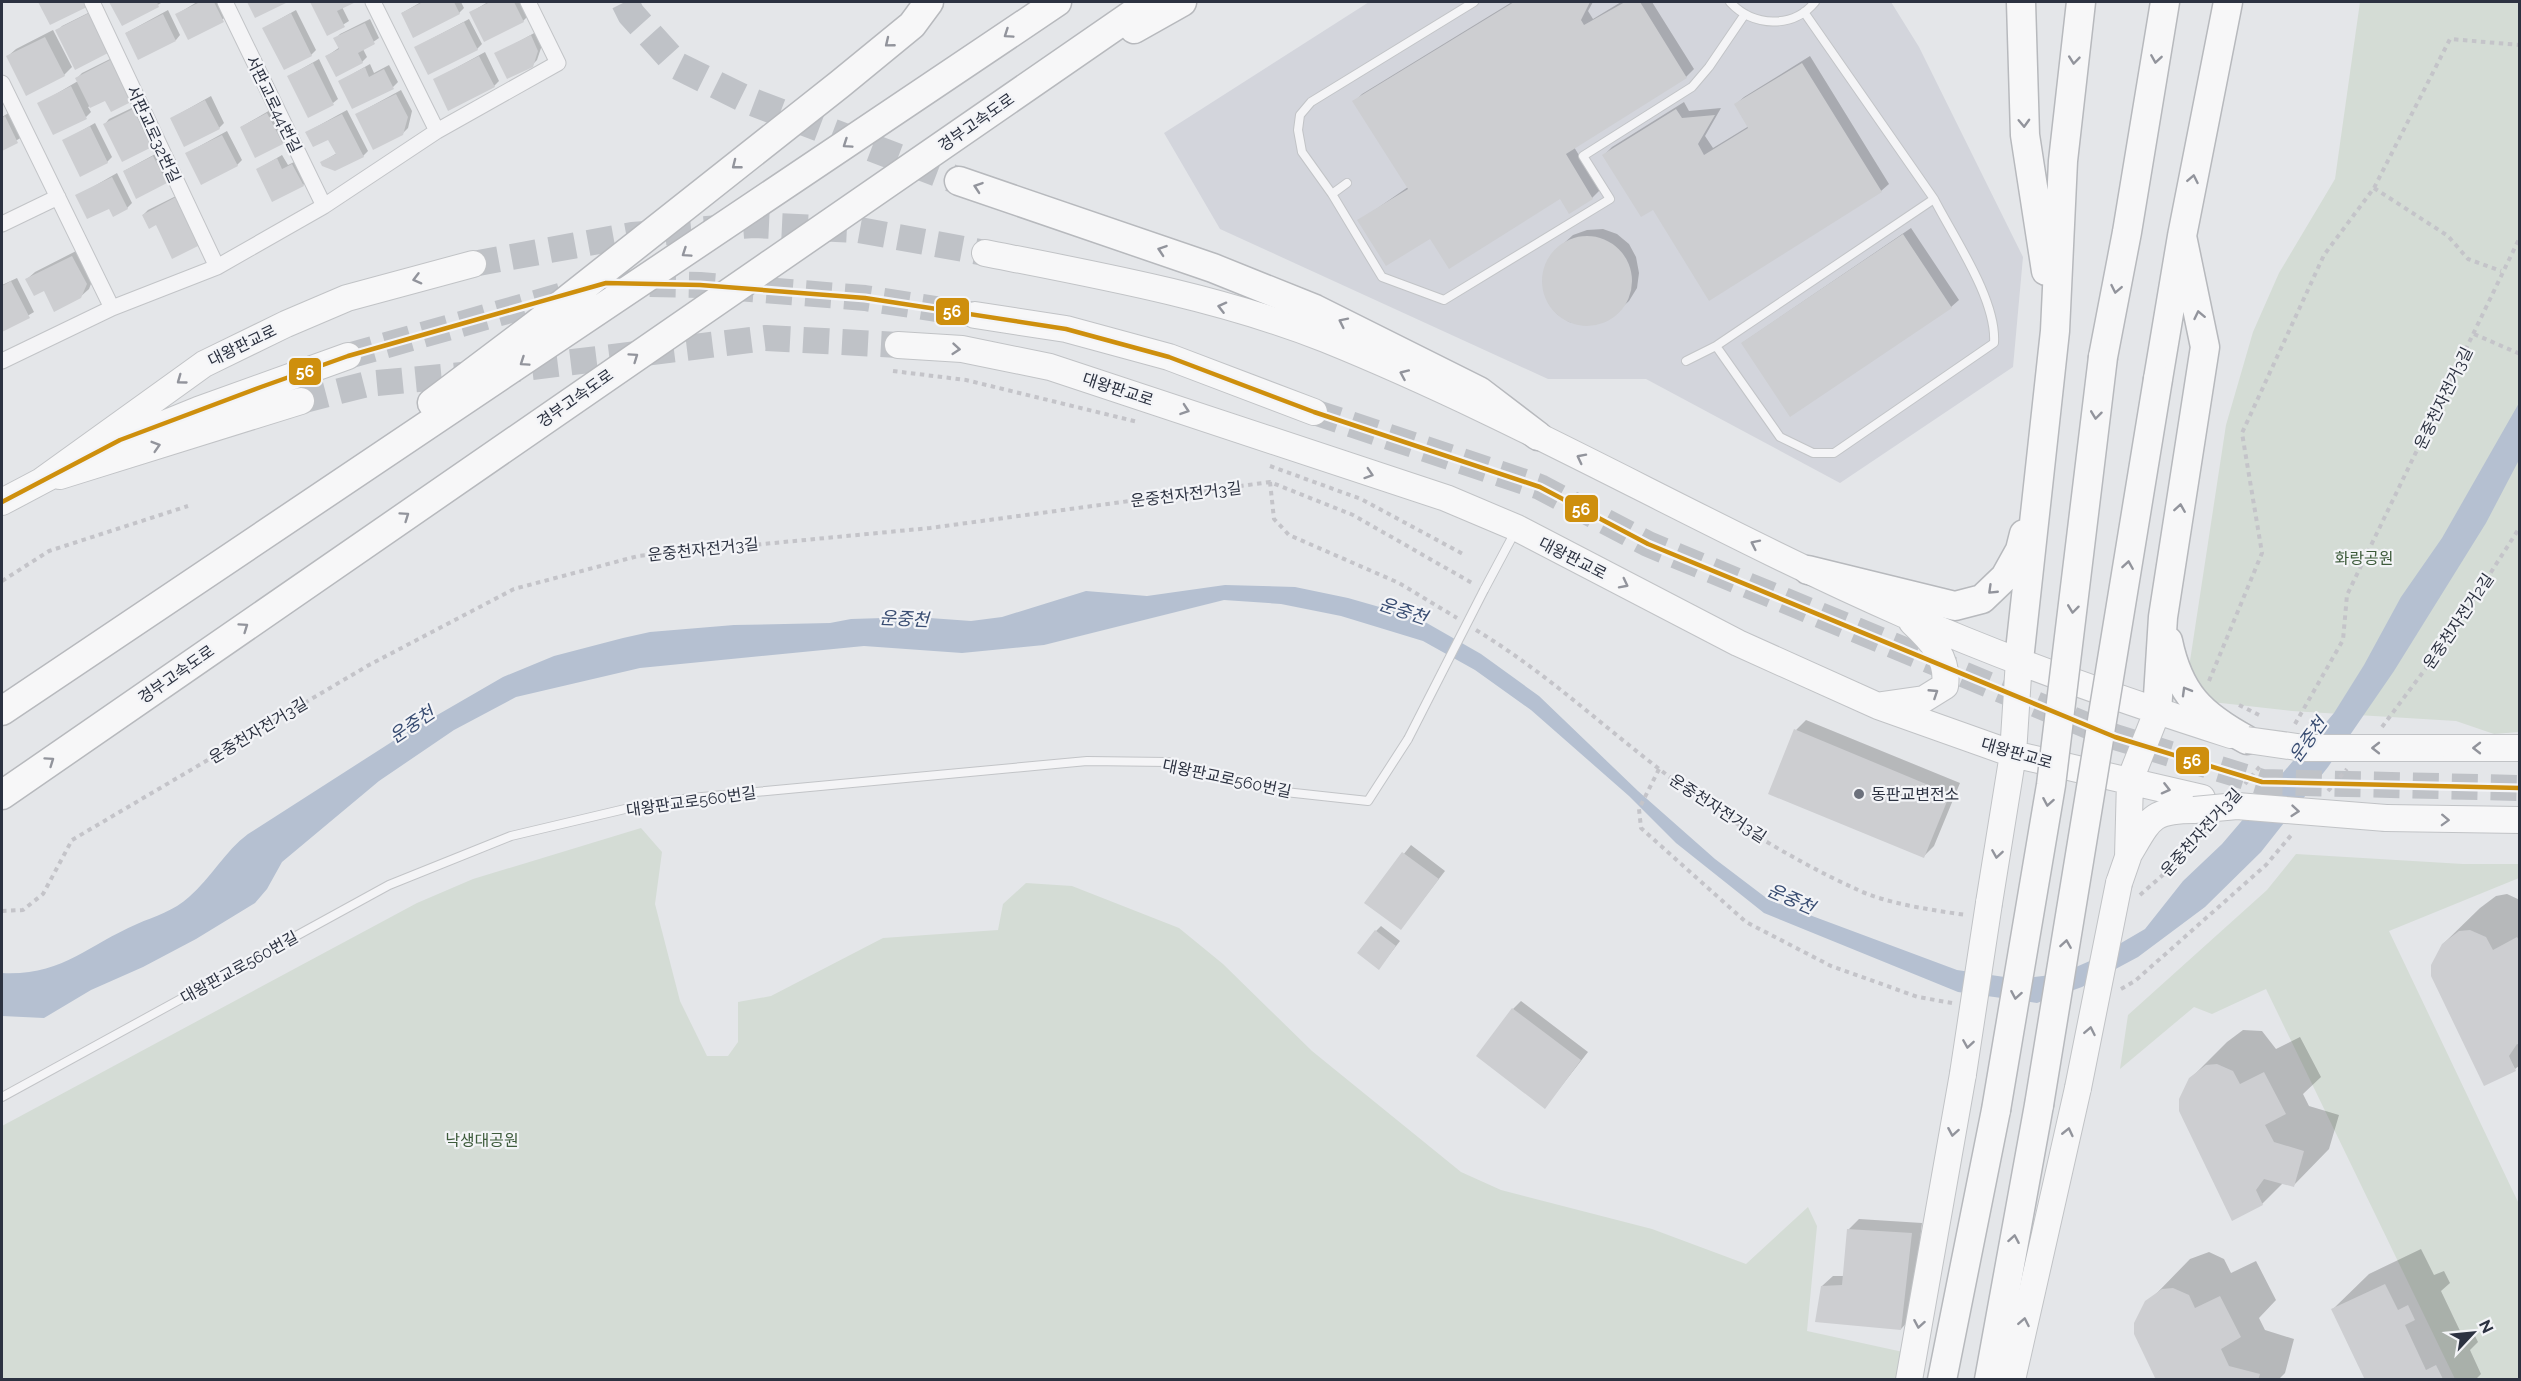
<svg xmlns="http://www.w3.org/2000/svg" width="2521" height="1381" viewBox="0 0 2521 1381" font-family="Raleway,'Noto Sans KR',sans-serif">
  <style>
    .built { fill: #d3d5dc }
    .green { fill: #d4dcd5 }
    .water { fill: #b5c0d1 }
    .shadow { fill: #0003 }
    .building { fill: #cdced1 }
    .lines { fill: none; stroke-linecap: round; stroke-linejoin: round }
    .primary-tunnel { stroke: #bfc2c7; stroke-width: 26; stroke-dasharray: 26 13; stroke-linecap: butt }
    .highway-tunnel { stroke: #bfc2c7; stroke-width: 28; stroke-dasharray: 28 14; stroke-linecap: butt }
    .lane-casing { stroke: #c2c4c7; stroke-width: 10 }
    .street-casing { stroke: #c2c4c7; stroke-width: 17 }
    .primary-casing { stroke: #c1c3c6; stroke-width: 28 }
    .highway-casing { stroke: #b7b9bd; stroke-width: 31 }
    .path { stroke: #c4c4c9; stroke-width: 4; stroke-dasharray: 4.5 4.5; stroke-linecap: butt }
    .lane { stroke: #f4f4f6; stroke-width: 8 }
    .street { stroke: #f4f4f6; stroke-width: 15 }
    .primary { stroke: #f7f7f8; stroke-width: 26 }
    .highway { stroke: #f7f7f8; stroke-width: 28 }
    .lane-bridge-casing { stroke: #c2c4c7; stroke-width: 10; stroke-linecap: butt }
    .primary-bridge-casing { stroke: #c1c3c6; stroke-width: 28; stroke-linecap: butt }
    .highway-bridge-casing { stroke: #b7b9bd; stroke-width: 31; stroke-linecap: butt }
    .lane-bridge { stroke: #f4f4f6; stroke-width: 8 }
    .primary-bridge { stroke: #f7f7f8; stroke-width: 26 }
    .highway-bridge { stroke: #f7f7f8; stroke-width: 28 }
    .bus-1-casing { stroke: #f3f4f7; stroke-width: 9 }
    .bus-1 { stroke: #ce8f0d; stroke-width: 4.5 }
    .oneway { stroke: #92949c }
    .poi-dot { fill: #6c717c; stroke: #f3f4f7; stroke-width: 2 }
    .labels { text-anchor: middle; stroke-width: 4.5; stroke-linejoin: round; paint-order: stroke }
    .street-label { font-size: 16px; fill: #2c3241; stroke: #f3f4f7 }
    .park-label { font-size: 16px; fill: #3d5b3b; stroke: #f3f4f7 }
    .poi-label { font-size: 16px; fill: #2c3241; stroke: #f3f4f7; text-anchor: start }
    .water-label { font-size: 18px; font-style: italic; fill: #394d72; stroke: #f3f4f7 }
    .line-badge { stroke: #f3f4f7; stroke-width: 2 }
    .badge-label { font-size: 16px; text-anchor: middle; font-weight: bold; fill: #fff }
  </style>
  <rect width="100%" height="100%" fill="#e4e6e9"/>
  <path class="built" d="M1369 2H1891L1919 47 2023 257 2013 367 1840 483 1646 379H1548L1220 229 1164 133Z"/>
  <path class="green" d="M2360 2H2519V732L2494 734 2456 721 2292 711 2212 702 2188 674 2226 425 2253 332 2279 273 2335 179Z
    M641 828 662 852 655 904 680 1001 707 1056H728L738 1042V1002L771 996 883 938 998 930 1003 904 1026 883 1072 886 1179 928 1223 964 1312 1051 1461 1172 1501 1190 1652 1229 1746 1264 1808 1207 1817 1226 1807 1331 1903 1352 1899 1380H2V1126L417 903 473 879Z
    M2296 854 2463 864H2519V878L2389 931 2519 1204V1379H2455L2266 989 2212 1014 2194 1007 2120 1069 2128 1015 2267 890Z"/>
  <path class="water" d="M2519 403V460L2486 523 2394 671 2328 767 2261 852 2205 907 2138 957 2082 987 2037 1003 1958 992 1764 913 1676 843 1629 796 1531 710 1475 670 1423 641 1341 616 1281 604 1224 600 1044 645 962 653 864 646 640 668 516 697 454 730 379 781 282 862 267 889 255 903 196 939 143 967 91 990 44 1018 2 1016V973C62 976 86 946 137 924 155 916 174 911 189 897 211 878 225 851 248 834L401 736 503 677 554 656 623 638 650 632 734 625 830 623 851 619 916 617 971 621 1002 617 1086 591 1147 596 1225 585 1295 587 1348 598 1418 618 1481 654 1539 696 1638 791 1715 859 1769 900 1957 970 2018 979 2060 974 2092 960 2145 929 2183 881 2222 844 2334 713 2364 665 2401 597 2442 538Z"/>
  <path class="shadow" d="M40 2H91L51 23Z
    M111 2H163L122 24Z
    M197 2H221L228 16 189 38 177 14Z
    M312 2H353L342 7 349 21 328 34Z
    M421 2H461L464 8 459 13H402Z
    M488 2H521L528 16 523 21 471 12Z
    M1512 2H1593L1588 11 1593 19 1621 2H1652L1694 69 1686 77 1574 147 1600 190 1592 198 1560 197 1430 237 1359 221 1408 187 1354 102 1362 94Z
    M94 10 112 46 57 31 62 26Z
    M168 10 180 35 176 40 126 33Z
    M296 10 316 50 311 55 264 28Z
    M370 19 379 38 363 49 367 57 362 62 327 56 340 47 335 39 340 34Z
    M469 19 482 44 477 49 416 47Z
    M53 30 72 67 64 75 8 56 16 49Z
    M536 32 542 45 537 60 532 65 496 54Z
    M485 52 499 81 494 86 434 80Z
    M118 55 105 99 88 107 91 112 86 117 39 104 78 81 77 78 82 73Z
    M1810 56 1889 184 1881 191 1654 208 1604 155 1612 147 1684 102 1689 111 1721 108 1705 136 1713 148 1749 126 1736 104 1744 97Z
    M319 59 338 99 333 103 289 76Z
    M370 64 374 73 389 65 398 82 393 87 340 81Z
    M401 90 412 111 408 128 402 134 357 114Z
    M211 96 224 123 219 128 172 118Z
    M140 104 158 140 105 124 109 119Z
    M272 109 287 138 282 143 241 127Z
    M347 110 368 151 363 156 322 162 337 153 329 138 307 132Z
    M10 112 22 137 2 149V117Z
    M95 123 112 157 107 162 64 141Z
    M227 131 242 160 237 165 187 153Z
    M159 152 171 177 166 182 124 171Z
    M282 155 288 165 298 160 308 180 303 185 258 169Z
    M117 173 132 203 127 208 109 207 77 196Z
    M182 193 156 223 143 215 148 210Z
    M1911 228 1959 300 1951 307 1742 343Z
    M1603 229 1617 234 1629 244 1636 257 1639 273 1637 288 1629 301 1609 319 1583 325 1569 322 1557 314 1549 304 1543 277 1546 264 1554 252 1573 235 1587 230Z
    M80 249 94 276 89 289 80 297 45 289 27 279 35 272Z
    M17 278 34 312 2 331V285Z
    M1806 720 1960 783 1934 846 1923 857 1796 730Z
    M1411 845 1445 871 1401 928 1366 902Z
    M2507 894 2520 900V1065L2515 1069 2443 944 2480 908 2496 896Z
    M1381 926 1400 941 1383 963 1376 931Z
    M1521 1001 1588 1052 1545 1107 1513 1009Z
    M2243 1030 2262 1031 2276 1049 2300 1037 2321 1077 2303 1094 2309 1106 2339 1115 2329 1149 2294 1185 2284 1182 2262 1204 2180 1099 2190 1079 2227 1042Z
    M1859 1219 1922 1223 1911 1318 1901 1329 1822 1286 1833 1276H1844L1848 1230Z
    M2421 1249 2434 1275 2444 1271 2450 1283 2441 1291 2462 1335 2472 1330 2478 1342 2470 1350 2481 1374 2475 1380H2367L2333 1309 2369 1274Z
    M2209 1252 2224 1259 2231 1273 2256 1261 2276 1300 2259 1318 2265 1330 2294 1339 2285 1373 2278 1380H2158L2154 1296 2190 1259Z"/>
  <path class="building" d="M38 2H84L87 7 50 25Z
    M109 2H157L159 7 122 26Z
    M200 2H214L224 22 188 40 175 14Z
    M247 2H288L255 18Z
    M310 2H356L337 11 345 27 327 36Z
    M423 2H454L460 14 413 38 401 13Z
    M490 2H514L524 22 484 42 469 12Z
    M1514 2H1590L1581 20 1584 25 1625 2H1640L1687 78 1566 154 1593 199 1569 214 1560 199 1449 269 1430 239 1386 266 1357 220 1408 189 1352 101Z
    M89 13 108 53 75 70 55 30Z
    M291 13 312 56 284 70 262 28Z
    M163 14 176 41 138 60 125 33Z
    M464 22 478 50 428 75 414 47Z
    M365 23 375 44 358 53 363 63 336 77 325 56 339 49 333 38Z
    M531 35 538 51 533 67 507 79 494 53Z
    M45 37 65 76 26 96 6 56Z
    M479 56 495 87 448 111 433 79Z
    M112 59 133 101 111 112 105 101 90 108 75 78Z
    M313 63 334 105 308 118 287 76Z
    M1802 63 1882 192 1709 301 1653 210 1641 217 1602 155 1676 109 1682 118 1715 115 1698 144 1704 155 1748 128 1734 104Z
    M365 67 369 77 384 69 394 89 352 109 338 81Z
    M71 86 87 119 53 135 37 103Z
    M396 94 408 117 403 135 373 150 355 114Z
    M205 100 220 129 184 147 170 118Z
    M135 108 154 146 122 162 103 124Z
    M267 113 283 144 255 158 240 127Z
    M342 114 364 157 335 171 322 166 320 162 336 154 328 140 313 147 305 132Z
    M5 116 18 143 2 151V118Z
    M90 126 108 163 80 177 62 140Z
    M222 135 238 166 201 185 185 153Z
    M153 156 167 183 136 199 123 171Z
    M277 158 282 169 292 164 304 186 272 202 256 169Z
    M112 177 128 209 113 217 109 209 87 219 75 195Z
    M176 197 200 245 172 259 156 225 149 229 142 215Z
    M1903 234 1952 308 1790 417 1741 343Z
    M1542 281a45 45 0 1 1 90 0a45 45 0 1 1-90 0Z
    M72 256 87 284 81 298 54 312 44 291 34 296 25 279Z
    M11 281 30 318 2 332V286Z
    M1794 729 1950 794 1924 858 1768 794Z
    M1402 852 1439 879 1401 930 1364 903Z
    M1375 930 1396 946 1379 970 1357 953Z
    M2470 930 2486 937 2493 950 2517 937 2520 942V1045L2517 1044 2509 1056 2516 1071 2484 1086 2431 976V965L2442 944 2459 931Z
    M1512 1008 1581 1060 1545 1109 1476 1056Z
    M2217 1064 2233 1071 2240 1084 2264 1072 2286 1114 2265 1125 2274 1142 2304 1151 2294 1187 2264 1179 2256 1190 2263 1205 2232 1221 2179 1111V1099L2189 1078 2206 1065Z
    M1847 1229 1912 1233 1901 1330 1815 1322 1821 1286 1842 1285Z
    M2385 1284 2398 1310 2408 1305 2415 1320 2405 1325 2426 1370 2436 1365 2443 1379 2365 1380 2331 1309Z
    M2173 1288 2189 1295 2195 1308 2220 1296 2241 1337 2221 1349 2229 1366 2260 1374 2258 1380H2156L2134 1334V1323L2145 1301 2162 1289Z"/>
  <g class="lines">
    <path class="primary-tunnel" d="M473 264 632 235 754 225 859 230 985 253
      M348 356 606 283 700 285 865 298 975 315
      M301 401 367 384 492 372 766 338 898 345
      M1314 412 1540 487 1648 544 2115 737 2262 782 2520 788"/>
    <path class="highway-tunnel" d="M625 2 631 14 678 66 747 100 959 181"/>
    <g class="lane-casing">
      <path id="lane" d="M1474 2 1311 102 1300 115 1298 130 1302 152 1332 194 1382 277 1444 300 1610 199 1583 156 1692 87 1709 67 1745 14
        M1730 2C1753 27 1793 29 1815 2
        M1804 12 1934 199 1716 346 1780 437 1813 453H1834L1994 343C1997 300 1954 238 1934 199
        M1332 194 1347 183
        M1686 361 1716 346
        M1484 590 1516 530
        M2 1097 389 885 511 836 646 804 691 798 1087 761 1168 762 1276 791 1368 801 1408 739"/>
    </g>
    <g class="street-casing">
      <path id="street" d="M92 2 217 267
        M225 2 324 206
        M373 2 437 131
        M2 83 112 308
        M2 224 58 197
        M2 361 112 308 217 267 324 206 437 131 558 63 528 2"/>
    </g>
    <g class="primary-casing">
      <path id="primary" d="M985 253C1097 275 1219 297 1325 339 1523 419 1707 528 1903 614 2009 661 2121 700 2231 735
        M975 315 1066 329 1169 357 1314 412
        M898 345 962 349 1050 367 1446 498 1517 528 1738 643 1878 706 2013 754 2202 798
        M107 447 198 410 348 356
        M60 476 301 401
        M40 482 204 364 286 324 347 298 473 264
        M2 502 53 475
        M1882 705 1924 699 1945 686C1949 658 1931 640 1912 622
        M2434 748H2520
        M2386 818 2520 820
        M2129 854C2150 819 2151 810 2194 810
        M2119 883 2128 857 2130 780 2157 712
        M1989 903 2013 754 2019 660
        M1909 1380 1963 1074
        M2012 1380 2078 1088"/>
    </g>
    <g class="highway-casing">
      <path id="highway" d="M2021 2 2025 135 2046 271
        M1134 29 1182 2
        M959 181 1213 268 1315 309 1479 391 1538 436
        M2103 357 2127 232 2165 2
        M2158 379 2182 236 2228 2
        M432 403 534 326 840 84 912 25 929 2
        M1808 570 1955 606 1982 599 2005 577 2020 550 2024 534
        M2168 641C2179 694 2201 715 2247 740
        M2019 660 2055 331 2063 161 2081 2
        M2 711 1057 2
        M2157 712 2163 617 2205 347 2182 236
        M2 795 1150 2
        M1942 1380 1996 1110
        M1989 1380 2039 1105"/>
    </g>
    <path class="path" d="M2374 188 2448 236 2468 259 2501 271
      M2474 334 2520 354
      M893 371 966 380 1138 422
      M1270 466 1361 499 1463 554
      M1270 482 1274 519 1289 535 1399 583 1457 618
      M2 581 49 551 188 506
      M1476 630C1542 670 1597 721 1658 768 1712 811 1792 860 1856 889 1887 904 1932 910 1966 915
      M2209 681 2262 553 2242 433 2324 255 2374 188 2450 39 2520 45
      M2239 705 2259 715
      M2295 724 2343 640 2347 595 2520 237
      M2382 727 2450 636 2520 527
      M1659 769 1639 809 1641 828 1746 922 1831 966 1918 997 1952 1003
      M2245 784 2262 764
      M2328 791 2347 769
      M2140 895 2181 859 2205 831
      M2 911 23 910 43 894 72 840 369 665 514 589 638 556 930 528 1270 482 1353 515 1472 583
      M2121 989 2135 981 2266 865 2293 833"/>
    <use href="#lane" class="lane"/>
    <use href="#street" class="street"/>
    <use href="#primary" class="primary"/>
    <use href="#highway" class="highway"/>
    <g class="lane-bridge-casing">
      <path id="lane-bridge" d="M1408 739 1484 590"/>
    </g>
    <g class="primary-bridge-casing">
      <path id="primary-bridge" d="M2247 740 2304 748H2434
        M2194 810 2237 806 2386 818
        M1963 1074 1989 903
        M2078 1088 2119 883"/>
    </g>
    <g class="highway-bridge-casing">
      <path id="highway-bridge" d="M2039 1105 2158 379
        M1996 1110 2051 785 2103 357"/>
    </g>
    <use href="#lane-bridge" class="lane-bridge"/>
    <use href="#primary-bridge" class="primary-bridge"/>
    <use href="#highway-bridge" class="highway-bridge"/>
    <g class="bus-1-casing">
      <path id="bus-1" d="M2 502 120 440 261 387 348 356 606 283 700 285 865 298 1066 329 1169 357 1314 412 1540 487 1648 544 2115 737 2262 782 2520 788"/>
    </g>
    <use href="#bus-1" class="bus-1"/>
  </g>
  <defs><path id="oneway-chevron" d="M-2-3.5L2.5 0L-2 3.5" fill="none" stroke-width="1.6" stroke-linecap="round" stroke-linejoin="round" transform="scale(1.5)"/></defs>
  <g class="oneway">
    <use href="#oneway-chevron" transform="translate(1008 34) rotate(146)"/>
    <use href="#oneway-chevron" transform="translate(889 43) rotate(141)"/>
    <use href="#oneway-chevron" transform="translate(2156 59) rotate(99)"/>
    <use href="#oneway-chevron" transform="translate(2074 60) rotate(96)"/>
    <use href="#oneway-chevron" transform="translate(2024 123) rotate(88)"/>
    <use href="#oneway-chevron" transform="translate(847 144) rotate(146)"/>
    <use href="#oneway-chevron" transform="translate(736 165) rotate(142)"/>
    <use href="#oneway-chevron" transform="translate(2193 179) rotate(-79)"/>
    <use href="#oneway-chevron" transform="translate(978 187) rotate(-161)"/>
    <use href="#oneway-chevron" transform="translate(1162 250) rotate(-161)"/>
    <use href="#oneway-chevron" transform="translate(686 253) rotate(146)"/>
    <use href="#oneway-chevron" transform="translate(417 279) rotate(165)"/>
    <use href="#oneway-chevron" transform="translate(2116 289) rotate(101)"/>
    <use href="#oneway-chevron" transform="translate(1222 307) rotate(-166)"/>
    <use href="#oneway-chevron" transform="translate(2199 315) rotate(-102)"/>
    <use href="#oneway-chevron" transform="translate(1343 322) rotate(-154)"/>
    <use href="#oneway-chevron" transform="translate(956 349) rotate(5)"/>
    <use href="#oneway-chevron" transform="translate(634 357) rotate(-35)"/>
    <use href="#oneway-chevron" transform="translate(524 362) rotate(146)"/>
    <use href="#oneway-chevron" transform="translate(1404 374) rotate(-156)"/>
    <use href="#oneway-chevron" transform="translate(181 380) rotate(144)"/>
    <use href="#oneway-chevron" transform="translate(1185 410) rotate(19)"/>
    <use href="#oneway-chevron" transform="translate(2096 415) rotate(97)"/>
    <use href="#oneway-chevron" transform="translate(156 446) rotate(-17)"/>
    <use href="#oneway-chevron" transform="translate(1581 458) rotate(-153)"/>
    <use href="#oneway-chevron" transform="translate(1369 474) rotate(18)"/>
    <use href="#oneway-chevron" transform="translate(2180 508) rotate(-81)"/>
    <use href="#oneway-chevron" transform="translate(405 516) rotate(-35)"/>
    <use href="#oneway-chevron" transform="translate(1755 544) rotate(-154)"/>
    <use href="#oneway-chevron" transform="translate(2128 565) rotate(-81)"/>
    <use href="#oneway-chevron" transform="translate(1624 584) rotate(27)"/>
    <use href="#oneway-chevron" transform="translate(1992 590) rotate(136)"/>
    <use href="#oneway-chevron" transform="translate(2073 609) rotate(97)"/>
    <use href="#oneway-chevron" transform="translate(244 627) rotate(-35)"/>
    <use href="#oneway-chevron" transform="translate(2186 691) rotate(-120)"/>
    <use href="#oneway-chevron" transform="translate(1934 693) rotate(-33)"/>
    <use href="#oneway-chevron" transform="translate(2376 748) rotate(-180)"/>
    <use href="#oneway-chevron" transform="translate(2477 748) rotate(-180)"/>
    <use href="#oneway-chevron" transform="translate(50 761) rotate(-35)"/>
    <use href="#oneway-chevron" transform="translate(2166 789) rotate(14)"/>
    <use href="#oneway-chevron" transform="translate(2048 802) rotate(100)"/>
    <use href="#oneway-chevron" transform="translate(2295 811) rotate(5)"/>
    <use href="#oneway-chevron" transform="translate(2445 820) rotate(2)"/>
    <use href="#oneway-chevron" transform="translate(1997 854) rotate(99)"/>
    <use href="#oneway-chevron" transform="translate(2066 944) rotate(-81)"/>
    <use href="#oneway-chevron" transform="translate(2016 995) rotate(100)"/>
    <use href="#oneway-chevron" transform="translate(2090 1031) rotate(-79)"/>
    <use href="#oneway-chevron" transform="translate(1968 1044) rotate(99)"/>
    <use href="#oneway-chevron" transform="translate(1953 1132) rotate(100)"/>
    <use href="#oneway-chevron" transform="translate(2068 1132) rotate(-77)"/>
    <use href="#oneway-chevron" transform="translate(2014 1239) rotate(-80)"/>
    <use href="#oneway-chevron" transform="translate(2024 1322) rotate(-79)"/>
    <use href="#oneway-chevron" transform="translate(1919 1324) rotate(100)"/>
  </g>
  <circle class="poi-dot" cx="1859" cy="794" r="6"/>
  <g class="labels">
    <g class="street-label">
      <text transform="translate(274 104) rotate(64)" y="6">서판교로44번길</text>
      <text transform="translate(976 122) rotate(-35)" y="6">경부고속도로</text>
      <text transform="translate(154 134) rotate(65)" y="6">서판교로32번길</text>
      <text transform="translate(242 345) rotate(-26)" y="6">대왕판교로</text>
      <text transform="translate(1118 389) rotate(18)" y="6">대왕판교로</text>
      <text transform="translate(575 398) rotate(-35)" y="6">경부고속도로</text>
      <text transform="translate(2443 398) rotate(-64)" y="6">운중천자전거3길</text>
      <text transform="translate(1186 494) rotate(-7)" y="6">운중천자전거3길</text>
      <text transform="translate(703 549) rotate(-6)" y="6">운중천자전거3길</text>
      <text transform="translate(1573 558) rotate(27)" y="6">대왕판교로</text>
      <text transform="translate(2458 621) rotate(-56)" y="6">운중천자전거2길</text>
      <text transform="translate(176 674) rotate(-35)" y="6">경부고속도로</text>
      <text transform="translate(258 730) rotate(-31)" y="6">운중천자전거3길</text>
      <text transform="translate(2017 753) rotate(16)" y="6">대왕판교로</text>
      <text transform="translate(1227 778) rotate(12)" y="6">대왕판교로560번길</text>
      <text transform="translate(691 801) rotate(-8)" y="6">대왕판교로560번길</text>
      <text transform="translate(1718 808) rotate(33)" y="6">운중천자전거3길</text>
      <text transform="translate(2201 832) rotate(-48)" y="6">운중천자전거3길</text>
      <text transform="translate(239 967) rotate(-29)" y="6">대왕판교로560번길</text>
    </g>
    <g class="park-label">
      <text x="2364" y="564">화랑공원</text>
      <text x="482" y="1146">낙생대공원</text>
    </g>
    <g class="poi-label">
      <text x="1871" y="800">동판교변전소</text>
    </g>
    <g class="water-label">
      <text transform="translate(1403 611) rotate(18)" y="6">운중천</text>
      <text transform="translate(904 619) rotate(3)" y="6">운중천</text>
      <text transform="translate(412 725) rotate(-34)" y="6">운중천</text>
      <text transform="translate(2308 740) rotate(-54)" y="6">운중천</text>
      <text transform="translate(1791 899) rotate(24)" y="6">운중천</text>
    </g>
  </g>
  <g class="line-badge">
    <rect x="935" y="297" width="35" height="29" rx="6" fill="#ce8f0d"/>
    <rect x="288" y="357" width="34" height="29" rx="6" fill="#ce8f0d"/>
    <rect x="1564" y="494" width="35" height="29" rx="6" fill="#ce8f0d"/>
    <rect x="2175" y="746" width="35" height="29" rx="6" fill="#ce8f0d"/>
  </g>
  <g class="badge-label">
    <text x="952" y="317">56</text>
    <text x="305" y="377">56</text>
    <text x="1581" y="515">56</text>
    <text x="2192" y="766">56</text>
  </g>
  <rect width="2521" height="1381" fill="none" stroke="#2c3241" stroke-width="6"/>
  <g transform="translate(2473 1333) rotate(64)" stroke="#f3f4f7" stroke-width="4.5" paint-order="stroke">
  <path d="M0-4.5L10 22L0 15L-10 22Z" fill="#2c3241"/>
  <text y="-9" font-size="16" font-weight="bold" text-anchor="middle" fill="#2c3241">N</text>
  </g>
</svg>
